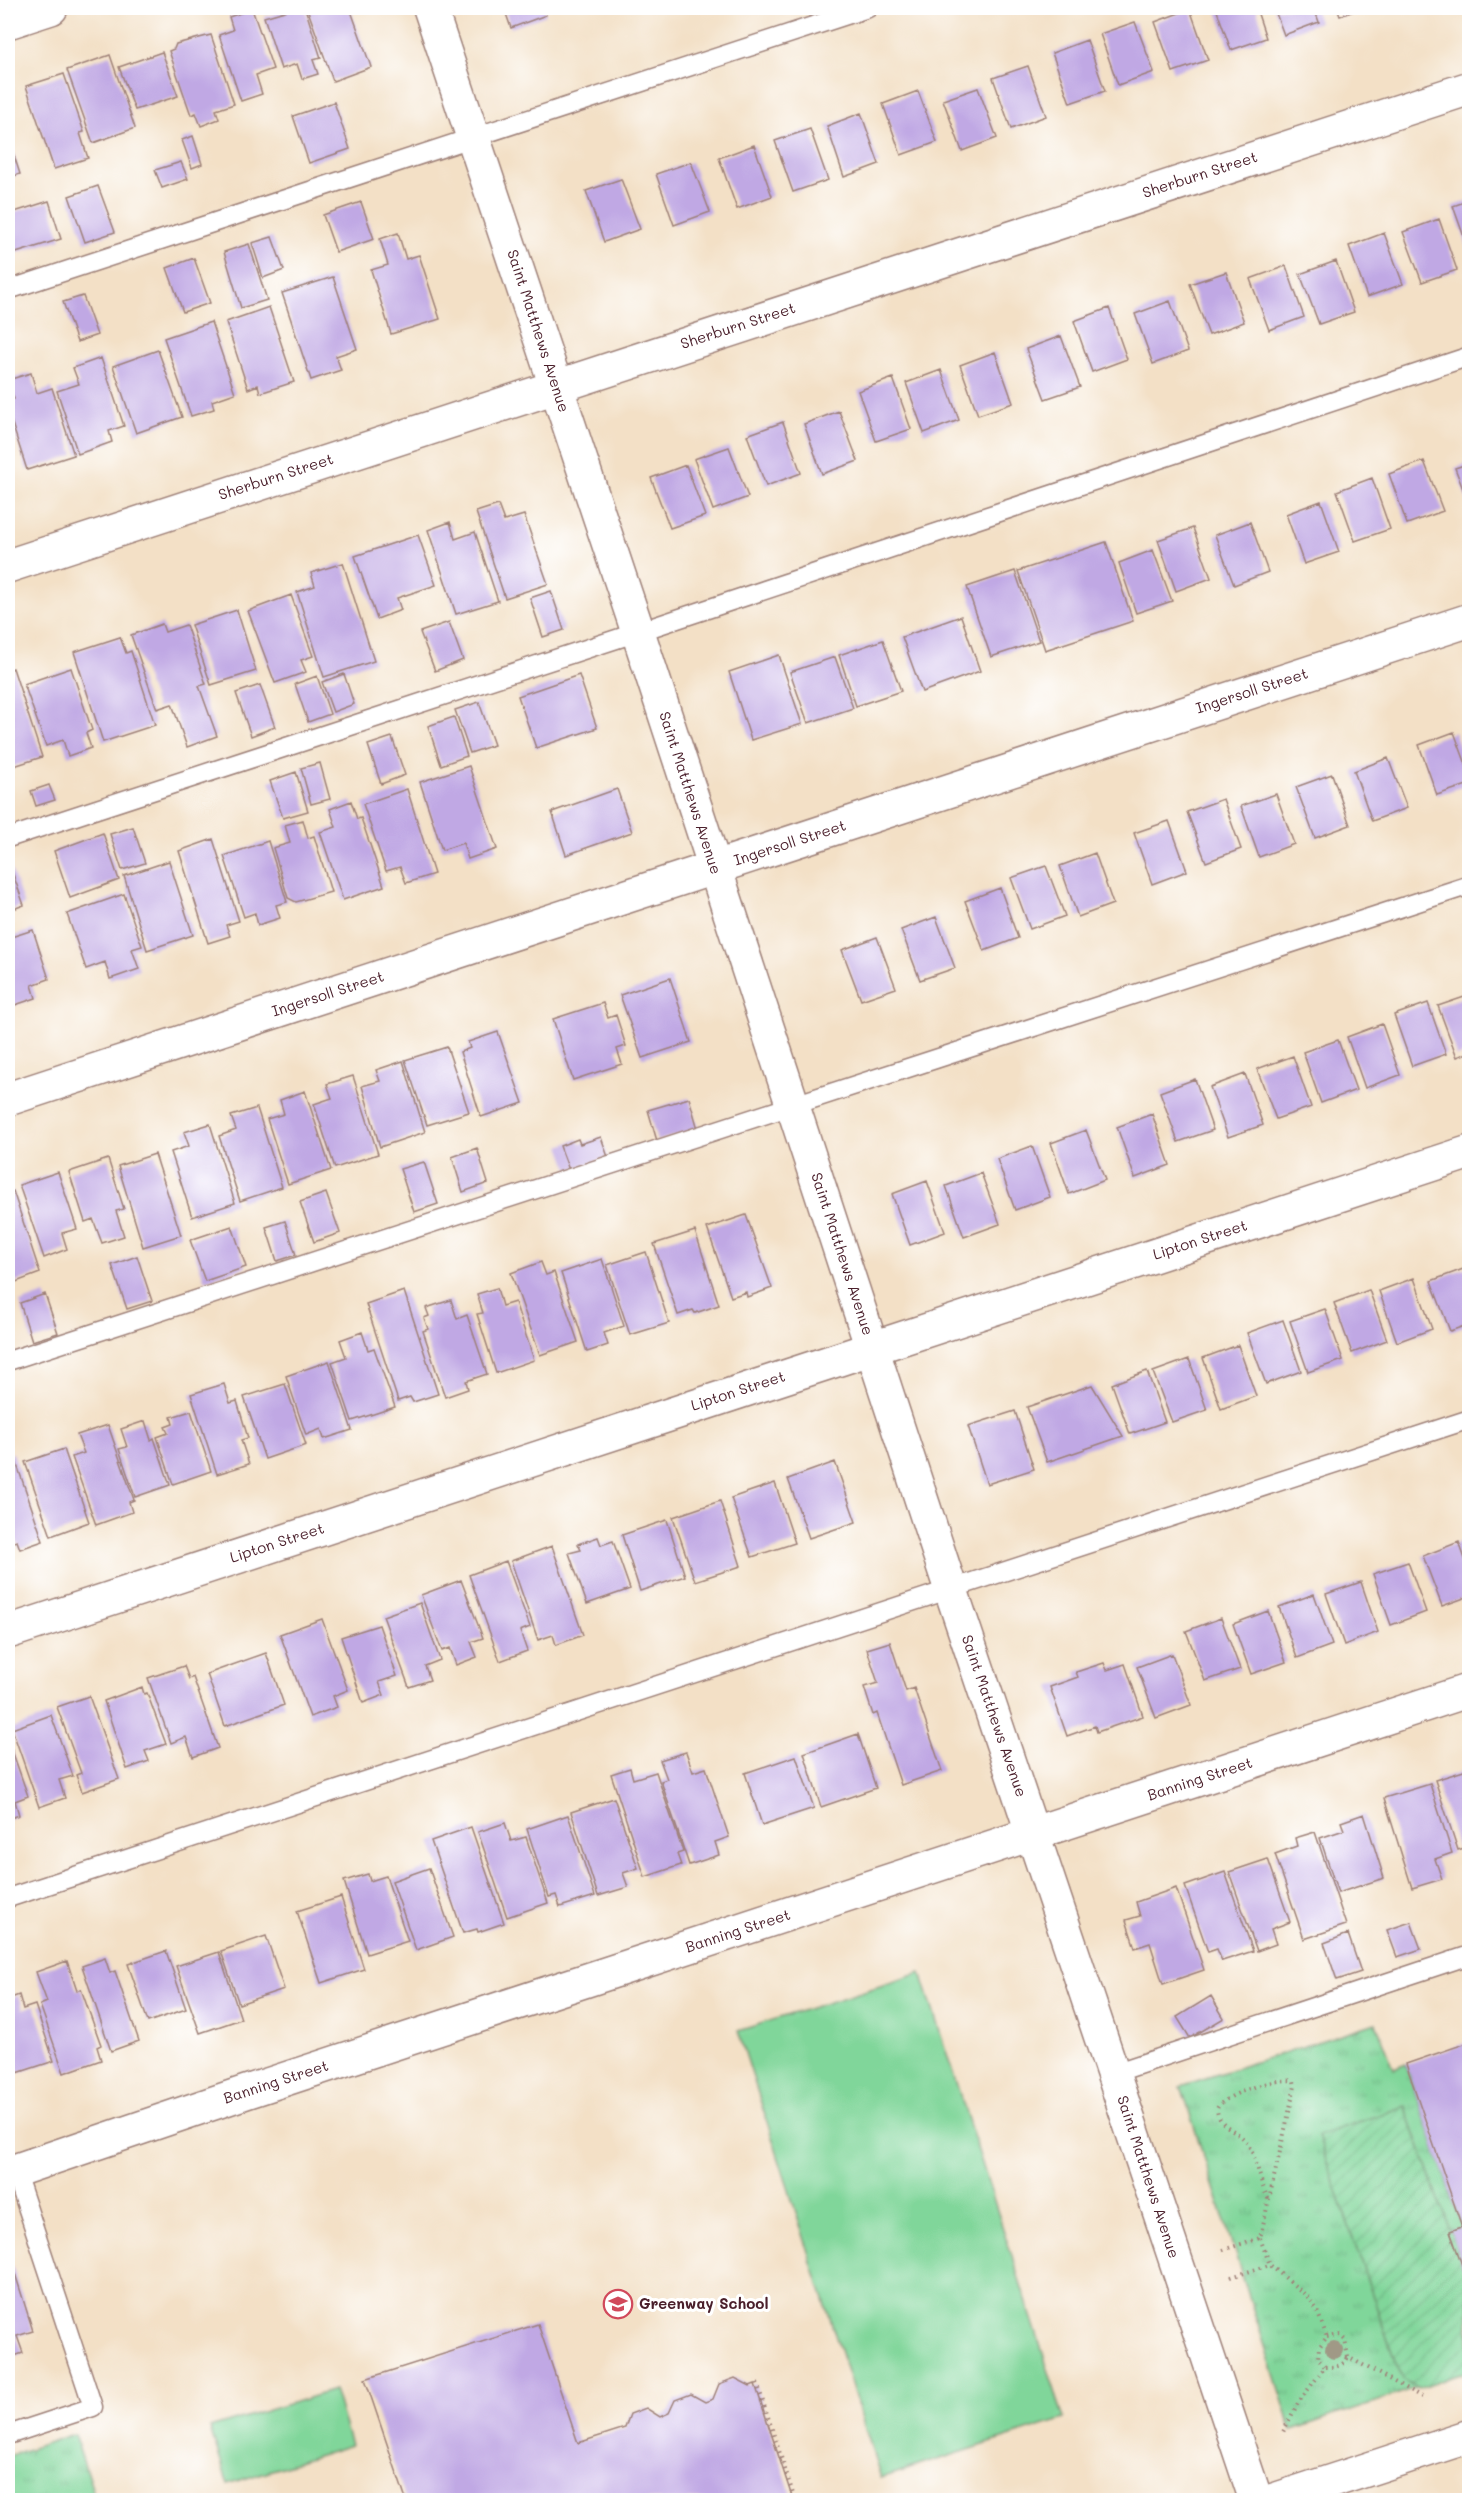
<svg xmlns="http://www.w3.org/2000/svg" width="1477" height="2508" viewBox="0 0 1477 2508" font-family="Mali,sans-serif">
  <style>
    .grass { fill: url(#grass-tufts); stroke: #657a62; stroke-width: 1.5 }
    .garden { fill: url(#garden-furrows); stroke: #657a62; stroke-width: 1.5 }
    .pitch { fill: #80d69a; stroke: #657a62; stroke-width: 1.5 }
    .building { fill: #c0a8e4 }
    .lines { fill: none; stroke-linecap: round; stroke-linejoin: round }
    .lane-casing { stroke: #9e8078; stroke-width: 21 }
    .street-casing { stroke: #9e8078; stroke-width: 36 }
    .secondary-casing { stroke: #9e8078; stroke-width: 36 }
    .path { stroke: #9e8078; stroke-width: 4; stroke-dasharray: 1.5 4.5; stroke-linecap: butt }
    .lane { stroke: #fff; stroke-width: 18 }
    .street { stroke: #fff; stroke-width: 33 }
    .secondary { stroke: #fff; stroke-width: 33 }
    .tree { fill: #a09986 }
    .labels { text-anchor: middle; stroke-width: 6; stroke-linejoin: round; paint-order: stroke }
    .street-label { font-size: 15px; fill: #4a1f2b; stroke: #fff }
    .poi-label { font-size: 15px; font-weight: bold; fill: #4a1f2b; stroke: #fff; text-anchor: start }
  </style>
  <defs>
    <pattern id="grass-tufts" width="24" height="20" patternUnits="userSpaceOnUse" patternTransform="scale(1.5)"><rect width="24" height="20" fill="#80d69a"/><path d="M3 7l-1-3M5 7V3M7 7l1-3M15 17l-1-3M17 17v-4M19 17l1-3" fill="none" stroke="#70b785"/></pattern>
    <pattern id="garden-furrows" width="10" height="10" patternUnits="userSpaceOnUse" patternTransform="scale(1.5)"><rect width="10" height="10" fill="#80d69a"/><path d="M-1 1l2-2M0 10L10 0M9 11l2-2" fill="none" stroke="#70b785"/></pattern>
  </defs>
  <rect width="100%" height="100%" fill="#fff"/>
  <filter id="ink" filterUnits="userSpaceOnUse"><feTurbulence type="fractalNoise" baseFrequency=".0167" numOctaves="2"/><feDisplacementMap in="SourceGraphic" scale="12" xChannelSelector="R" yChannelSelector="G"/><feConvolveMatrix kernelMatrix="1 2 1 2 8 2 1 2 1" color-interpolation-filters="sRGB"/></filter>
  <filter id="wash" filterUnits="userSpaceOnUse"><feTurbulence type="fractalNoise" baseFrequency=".008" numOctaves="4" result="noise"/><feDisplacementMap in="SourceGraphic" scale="24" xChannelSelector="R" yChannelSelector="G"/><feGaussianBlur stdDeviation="1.35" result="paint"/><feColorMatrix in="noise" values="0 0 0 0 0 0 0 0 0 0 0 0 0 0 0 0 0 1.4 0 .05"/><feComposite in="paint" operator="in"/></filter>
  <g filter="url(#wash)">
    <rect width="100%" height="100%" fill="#f3e0c6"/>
    <path class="grass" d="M1376 2023 1394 2069 1406 2064 1462 2227 1450 2232 1469 2286V2370L1292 2430 1181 2086Z
      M74 2434 96 2500H8V2456Z"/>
    <path class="garden" d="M1405 2106 1469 2283V2370L1418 2388 1403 2379 1395 2361 1318 2136Z"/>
    <path class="pitch" d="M921 1973 1064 2419 881 2478 738 2031Z
      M334 2390 351 2445 228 2484 210 2428Z"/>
    <g id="blocks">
      <path class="building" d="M295 8H305L321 58 313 60 318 74 302 79 297 64 281 69 264 17Z
        M307 8H350L371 67 333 81Z
        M504 8H544L546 15 511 28Z
        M1216 8H1256L1266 38 1231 50Z
        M1274 8H1314L1319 22 1284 35Z
        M1337 8H1362L1340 16Z
        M252 9 273 69 256 75 262 94 241 101 219 35 233 30 229 17Z
        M1190 9 1208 60 1173 72 1155 22Z
        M1135 22 1154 72 1118 85 1100 34Z
        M211 35 234 104 216 110 219 119 201 126 196 113 191 115 169 51 174 49 176 44Z
        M1087 40 1105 91 1070 103 1052 53Z
        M162 52 178 96 135 110 119 67Z
        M110 55 135 128 93 143 67 70Z
        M1028 66 1046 116 1011 129 993 78Z
        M64 74 84 132 80 133 88 158 54 169 26 86Z
        M978 88 997 138 962 151 943 100Z
        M918 91 937 142 901 155 883 104Z
        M334 102 350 149 309 163 293 116Z
        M861 113 879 164 844 177 827 126Z
        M810 129 828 180 793 192 775 141Z
        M193 136 202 164 192 168 182 140Z
        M8 137 20 174 8 178Z
        M754 145 772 196 737 209 719 158Z
        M181 162 188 179 162 188 155 170Z
        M691 162 710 212 674 225 656 174Z
        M621 179 640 229 604 242 586 191Z
        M98 186 115 232 85 242 69 196Z
        M1470 200V251H1469L1453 206Z
        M49 201 61 239 16 253 8 228V214Z
        M361 202 374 239 336 252 323 215Z
        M1439 219 1457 270 1422 282 1403 232Z
        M398 233 406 259 419 255 440 319 391 334 371 270 388 265 380 239Z
        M1384 233 1403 284 1367 297 1349 246Z
        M272 237 284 270 263 278 252 243Z
        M249 244 267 300 241 308 224 252Z
        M194 258 210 303 183 312 167 268Z
        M1336 261 1354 312 1319 324 1300 274Z
        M1286 266 1304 317 1269 330 1250 279Z
        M1226 272 1244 322 1209 335 1190 284Z
        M333 277 357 349 336 356 341 370 311 380 282 293Z
        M83 296 97 335 77 342 63 302Z
        M1170 301 1188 351 1153 364 1135 314Z
        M269 307 294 382 260 393 258 385 248 389 226 322Z
        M1109 308 1127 359 1092 372 1074 321Z
        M211 322 235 393 212 401 214 409 191 416 164 338Z
        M1061 336 1080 387 1045 399 1026 349Z
        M158 350 182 417 136 433 113 366Z
        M995 352 1013 403 978 415 960 365Z
        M101 358 124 426 109 431 112 442 78 454 57 391 79 384 73 368Z
        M941 370 959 420 924 433 906 383Z
        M31 373 37 393 52 388 74 455 27 470 8 411V401L14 399 8 380Z
        M893 378 911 429 876 441 858 391Z
        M839 411 858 461 822 474 804 424Z
        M783 422 801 473 766 486 747 435Z
        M729 447 748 497 713 510 694 459Z
        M1424 461 1443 511 1407 524 1389 474Z
        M1470 463V505H1469L1455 468Z
        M686 465 705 516 670 528 651 478Z
        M1372 478 1390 529 1355 541 1337 491Z
        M1321 501 1339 552 1304 564 1286 514Z
        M498 505 504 521 524 515 548 584 505 598 476 512Z
        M450 522 455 539 475 532 498 601 456 614 428 530Z
        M1250 522 1268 572 1234 585 1215 535Z
        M1193 528 1211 578 1176 591 1158 540Z
        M418 535 436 585 397 598 401 610 377 619 355 556Z
        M1106 542 1133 621 1045 650 1018 571Z
        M1153 550 1172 601 1136 613 1119 563Z
        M343 563 374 661 324 677 297 592 315 586 311 573Z
        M1015 571 1039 641 991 657 967 587Z
        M551 591 564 630 543 637 530 598Z
        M291 595 313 656 301 660 306 672 275 683 248 611Z
        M237 610 256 671 211 685 191 625Z
        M961 616 980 671 922 692 902 637Z
        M449 622 463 660 435 671 420 632Z
        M162 624 165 632 186 625 206 684 199 686 217 736 187 747 172 704 157 709 131 635Z
        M120 637 126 653 131 651 155 725 103 742 74 652Z
        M883 640 901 691 856 706 839 655Z
        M779 655 802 724 751 740 729 672Z
        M835 657 853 708 808 723 790 672Z
        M13 668 42 757 8 768V670Z
        M71 668 92 730 86 733 91 748 68 756 63 740 46 746 24 684Z
        M344 674 354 704 333 712 322 682Z
        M579 675 597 728 536 748 518 696Z
        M317 676 330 714 308 722 295 684Z
        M260 685 275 727 251 736 236 693Z
        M479 702 494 745 470 753 455 710Z
        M454 717 467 756 441 765 428 726Z
        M1454 732 1470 775V784L1437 795 1419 745Z
        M392 737 405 775 381 784 368 745Z
        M1388 758 1407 808 1372 821 1354 771Z
        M320 763 330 799 311 804 301 768Z
        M469 766 497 849 468 859 463 843 442 850 420 782Z
        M296 772 308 811 283 818 270 781Z
        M1332 774 1350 825 1315 838 1296 787Z
        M49 785 55 800 36 806 31 791Z
        M407 789 434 874 406 883 400 867 386 871 363 804Z
        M617 789 632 832 566 855 552 812Z
        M1276 794 1294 844 1259 857 1241 806Z
        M1223 799 1241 849 1206 862 1187 812Z
        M351 801 357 819 361 818 384 886 343 900 320 832 336 827 330 809Z
        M303 820 308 838 314 836 331 892 296 902 288 898 273 848 290 843 285 825Z
        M1169 821 1187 871 1152 884 1134 833Z
        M133 827 145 863 122 870 110 834Z
        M103 833 119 880 70 898 54 851Z
        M213 839 239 921 226 925 230 936 208 943 179 851Z
        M268 841 287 902 276 905 280 918 258 925 255 913 244 917 224 856Z
        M1095 853 1113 904 1078 917 1060 866Z
        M169 861 193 935 147 950 124 876Z
        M9 863 24 905 8 911V864Z
        M1046 866 1065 916 1030 929 1011 878Z
        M1000 888 1018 938 984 951 965 901Z
        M124 894 142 946 132 949 139 969 110 979 105 962 86 969 67 914Z
        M936 917 955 968 920 980 901 930Z
        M33 930 49 979 32 985 36 998 12 1006 8 991V938Z
        M877 937 896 988 861 1000 842 950Z
        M670 978 691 1042 642 1058 620 995Z
        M1470 995V1052L1457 1057 1438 1006Z
        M603 1003 608 1018 616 1015 626 1046 617 1049 622 1064 573 1080 553 1019Z
        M1428 1003 1446 1054 1412 1066 1394 1015Z
        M1382 1024 1400 1075 1365 1088 1347 1037Z
        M498 1032 523 1103 481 1117 460 1052 470 1048 468 1042Z
        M1338 1040 1356 1090 1321 1103 1303 1052Z
        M447 1047 469 1112 427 1125 405 1060Z
        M1293 1056 1311 1107 1276 1119 1257 1069Z
        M403 1061 425 1132 380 1147 362 1086 380 1081 376 1070Z
        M1245 1074 1263 1125 1228 1137 1210 1087Z
        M353 1076 378 1154 335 1168 314 1104 332 1098 327 1084Z
        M1195 1079 1213 1130 1178 1142 1160 1092Z
        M305 1091 331 1170 288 1184 267 1119 284 1114 280 1100Z
        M689 1098 698 1129 657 1141 648 1110Z
        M257 1108 282 1187 240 1201 219 1136 236 1130 231 1116Z
        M1152 1114 1170 1165 1135 1178 1117 1127Z
        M210 1124 235 1203 192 1217 171 1152 189 1146 184 1132Z
        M1086 1130 1105 1180 1069 1194 1051 1143Z
        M601 1137 608 1157 569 1170 560 1146 578 1139 580 1144Z
        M1032 1146 1050 1197 1015 1210 997 1159Z
        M477 1148 488 1183 463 1192 452 1157Z
        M155 1154 181 1235 143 1247 118 1166Z
        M108 1159 124 1209 116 1211 124 1236 102 1243 93 1219 85 1222 69 1172Z
        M424 1162 438 1204 414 1212 400 1169Z
        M58 1172 77 1229 62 1233 67 1249 44 1258 19 1185Z
        M981 1173 1000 1224 964 1237 946 1186Z
        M927 1181 945 1232 910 1245 892 1194Z
        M13 1191 40 1273 8 1285V1193Z
        M326 1193 340 1233 314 1242 300 1202Z
        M746 1215 772 1288 747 1297 746 1292 731 1297 707 1228Z
        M285 1221 296 1255 277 1261 266 1227Z
        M232 1226 246 1267 205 1281 190 1240Z
        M695 1231 719 1305 695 1313 693 1310 678 1315 654 1244Z
        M646 1252 669 1323 630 1335 607 1265Z
        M137 1256 152 1301 127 1309 112 1265Z
        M602 1259 624 1326 604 1333 608 1345 587 1352 561 1273Z
        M541 1262 546 1275 554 1272 578 1342 540 1355 511 1273Z
        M1466 1268 1470 1278V1324L1450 1331 1431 1281Z
        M1414 1278 1432 1329 1397 1342 1379 1291Z
        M497 1288 502 1306 515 1302 534 1360 496 1373 477 1314 483 1313 477 1294Z
        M1369 1290 1387 1340 1352 1353 1334 1303Z
        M404 1291 438 1394 413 1402 410 1397 398 1401 366 1304Z
        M45 1294 58 1333 32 1341 20 1303Z
        M451 1300 457 1319 467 1315 487 1374 466 1381 468 1389 445 1397 423 1331 428 1329 424 1318 429 1316 426 1308Z
        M1325 1309 1343 1360 1308 1372 1290 1321Z
        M1283 1320 1301 1371 1266 1384 1247 1333Z
        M362 1332 368 1350 374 1348 395 1407 352 1421 332 1362 346 1357 340 1340Z
        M1238 1345 1256 1396 1221 1409 1203 1358Z
        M1189 1359 1207 1410 1172 1422 1153 1372Z
        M329 1361 352 1430 324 1439 321 1429 306 1435 286 1376Z
        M1147 1371 1165 1422 1130 1434 1112 1384Z
        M224 1384 230 1403 237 1401 248 1438 241 1440 249 1464 217 1474 191 1394Z
        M285 1384 306 1445 265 1459 244 1397Z
        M1092 1385 1123 1436 1047 1462 1027 1407Z
        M191 1411 211 1471 173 1484 157 1437 168 1433 165 1427 173 1424 171 1417Z
        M1015 1411 1034 1469 987 1484 968 1426Z
        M145 1421 151 1440 154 1438 170 1485 135 1497 119 1449 127 1447 121 1429Z
        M108 1425 134 1500 129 1502 132 1512 96 1525 72 1457 84 1453 77 1435Z
        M64 1449 89 1522 51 1536 25 1462Z
        M13 1453 43 1541 20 1549 17 1541 8 1544V1455Z
        M835 1462 856 1522 809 1538 788 1479Z
        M775 1483 795 1543 752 1557 731 1498Z
        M720 1501 741 1566 695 1581 673 1517Z
        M667 1520 685 1576 640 1591 622 1535Z
        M598 1537 601 1545 613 1541 630 1589 587 1604 569 1553 581 1550 578 1544Z
        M1459 1542 1470 1573V1596L1442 1606 1423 1556Z
        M552 1546 583 1635 556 1645 553 1635 538 1640 511 1561Z
        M506 1561 530 1627 520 1631 527 1651 500 1661 469 1575Z
        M1408 1562 1426 1612 1391 1625 1373 1574Z
        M461 1580 483 1638 471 1642 477 1657 456 1665 450 1648 442 1651 421 1595Z
        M1361 1582 1378 1632 1344 1645 1326 1594Z
        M1314 1594 1332 1645 1297 1658 1279 1607Z
        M420 1603 440 1660 425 1666 430 1680 409 1687 383 1616Z
        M1268 1611 1286 1662 1251 1674 1233 1624Z
        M1221 1618 1240 1669 1205 1681 1186 1631Z
        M322 1619 348 1690 333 1696 337 1707 310 1717 280 1634Z
        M379 1625 397 1676 379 1682 384 1695 363 1703 341 1637Z
        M890 1642 906 1691 914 1688 942 1771 901 1785 877 1713 873 1715 864 1687 878 1683 867 1649Z
        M266 1653 284 1705 225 1726 207 1674Z
        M1172 1654 1191 1705 1156 1718 1137 1667Z
        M1104 1663 1107 1670 1125 1664 1143 1716 1097 1732 1095 1726 1067 1736 1050 1687 1078 1677 1076 1672Z
        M184 1666 189 1679 193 1677 218 1748 193 1757 186 1737 171 1743 148 1678Z
        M142 1687 144 1694 147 1693 166 1744 145 1751 149 1761 127 1769 104 1701Z
        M89 1696 119 1779 82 1792 76 1775 81 1773 57 1707Z
        M51 1715 73 1776 59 1780 65 1798 39 1807 12 1729Z
        M858 1734 876 1788 821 1807 804 1753Z
        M8 1739 28 1796 15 1801 19 1815 8 1819Z
        M686 1752 693 1772 706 1768 729 1837 715 1842 719 1855 689 1865 661 1781 667 1779 660 1760Z
        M796 1756 814 1808 762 1825 745 1773Z
        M630 1768 633 1779 656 1772 683 1852 677 1854 681 1865 645 1877 611 1774Z
        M1470 1769V1846L1458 1850 1435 1780Z
        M1430 1784 1452 1853 1435 1859 1442 1879 1412 1888 1384 1798Z
        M614 1798 638 1868 623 1873 628 1887 598 1896 571 1812Z
        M1364 1814 1384 1878 1338 1893 1320 1838 1344 1830 1341 1822Z
        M568 1815 595 1896 560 1907 556 1895 549 1897 527 1829Z
        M505 1823 511 1841 526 1837 548 1903 507 1917 478 1832Z
        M471 1827 504 1923 478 1932 477 1929 463 1933 431 1841Z
        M1315 1832 1346 1925 1304 1939 1275 1854 1297 1846 1295 1838Z
        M1268 1859 1290 1922 1271 1929 1276 1944 1257 1951 1229 1872Z
        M429 1868 453 1937 416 1950 392 1881Z
        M1225 1872 1253 1951 1222 1961 1217 1949 1208 1952 1185 1886Z
        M368 1874 370 1881 386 1876 408 1941 367 1954 344 1881Z
        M1176 1888 1204 1970 1163 1984 1150 1943 1135 1948 1126 1920 1140 1916 1136 1902Z
        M341 1897 364 1969 321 1983 297 1911Z
        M1411 1922 1421 1949 1397 1957 1387 1930Z
        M1348 1934 1361 1972 1337 1980 1324 1943Z
        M266 1936 284 1989 239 2004 221 1951Z
        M166 1951 186 2009 148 2022 128 1964Z
        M219 1952 241 2019 200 2033 176 1966Z
        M105 1958 110 1973 115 1971 139 2041 111 2051 82 1966Z
        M67 1961 77 1991 81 1989 101 2045 97 2047 101 2060 64 2073 40 2005 47 2002 36 1972Z
        M19 1995 23 2009 35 2005 54 2061 14 2074 8 2056V1999Z
        M1211 1996 1224 2018 1190 2038 1177 2017Z
        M1470 2042V2284L1469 2285 1450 2231 1462 2227 1406 2064Z
        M13 2267 33 2331 17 2336 23 2353 8 2358V2269Z
        M538 2324 578 2443 625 2428 630 2414 646 2408 660 2417 669 2413 675 2400 691 2394 705 2402 713 2399 719 2384 735 2378 750 2386 755 2384 793 2500H406L365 2379Z"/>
    </g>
  </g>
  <g filter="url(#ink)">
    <use href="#blocks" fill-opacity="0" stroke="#9e8078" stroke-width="1.5"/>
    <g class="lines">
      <g class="lane-casing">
        <path id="lane" d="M8 290 868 8
          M8 838 638 632 1470 356
          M8 1361 1470 885
          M8 1898 1470 1419
          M1114 2073 1470 1955
          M8 2435 93 2407 15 2170"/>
      </g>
      <g class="street-casing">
        <path id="street" d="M8 22 51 8
          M8 566 1470 88
          M8 1099 1470 620
          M8 1632 1470 1152
          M8 2173 246 2092 1470 1690
          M1274 2500 1470 2436"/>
      </g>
      <g class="secondary-casing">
        <path id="secondary" d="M430 8 638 632 951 1590 1256 2500"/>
      </g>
      <path class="path" d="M1260 2238 1270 2265 1308 2297 1316 2308 1327 2337 1319 2347 1318 2359 1325 2367 1298 2403 1283 2432
        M1223 2250 1260 2238 1295 2086 1294 2081C1280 2076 1221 2095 1217 2109 1218 2128 1238 2129 1247 2143 1258 2159 1259 2183 1269 2200
        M1231 2277 1270 2265
        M1327 2337 1340 2335 1345 2340 1348 2357 1422 2397
        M1325 2367C1335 2367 1343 2367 1348 2357
        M757 2383 795 2500"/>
      <use href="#lane" class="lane"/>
      <use href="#street" class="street"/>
      <use href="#secondary" class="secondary"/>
    </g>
    <circle class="tree" cx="1334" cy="2350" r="9"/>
  </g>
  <defs>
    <g id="school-ring" transform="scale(1.5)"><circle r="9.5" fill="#fff" stroke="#d1495b" stroke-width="1.5"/><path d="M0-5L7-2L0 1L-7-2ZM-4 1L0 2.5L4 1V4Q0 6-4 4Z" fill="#d1495b"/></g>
  </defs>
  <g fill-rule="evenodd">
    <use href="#school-ring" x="618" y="2304"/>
  </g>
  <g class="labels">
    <g class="street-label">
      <text transform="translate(1200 175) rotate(-18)" y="5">Sherburn Street</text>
      <text transform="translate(738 326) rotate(-18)" y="5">Sherburn Street</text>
      <text transform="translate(538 331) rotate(72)" y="5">Saint Matthews Avenue</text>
      <text transform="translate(276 477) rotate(-18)" y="5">Sherburn Street</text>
      <text transform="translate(1252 691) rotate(-18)" y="5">Ingersoll Street</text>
      <text transform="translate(690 793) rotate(72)" y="5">Saint Matthews Avenue</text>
      <text transform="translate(790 843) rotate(-18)" y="5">Ingersoll Street</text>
      <text transform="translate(328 994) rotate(-18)" y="5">Ingersoll Street</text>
      <text transform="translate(1200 1240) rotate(-18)" y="5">Lipton Street</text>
      <text transform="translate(842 1254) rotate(72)" y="5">Saint Matthews Avenue</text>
      <text transform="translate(738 1391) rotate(-18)" y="5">Lipton Street</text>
      <text transform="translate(277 1543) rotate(-18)" y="5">Lipton Street</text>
      <text transform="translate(994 1716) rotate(71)" y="5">Saint Matthews Avenue</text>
      <text transform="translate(1200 1779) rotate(-18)" y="5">Banning Street</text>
      <text transform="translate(738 1931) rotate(-18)" y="5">Banning Street</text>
      <text transform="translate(276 2082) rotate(-18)" y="5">Banning Street</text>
      <text transform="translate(1148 2177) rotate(72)" y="5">Saint Matthews Avenue</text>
    </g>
    <g class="poi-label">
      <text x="639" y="2309">Greenway School</text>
    </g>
  </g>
  <rect width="1477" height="2508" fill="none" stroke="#fff" stroke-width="30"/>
</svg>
